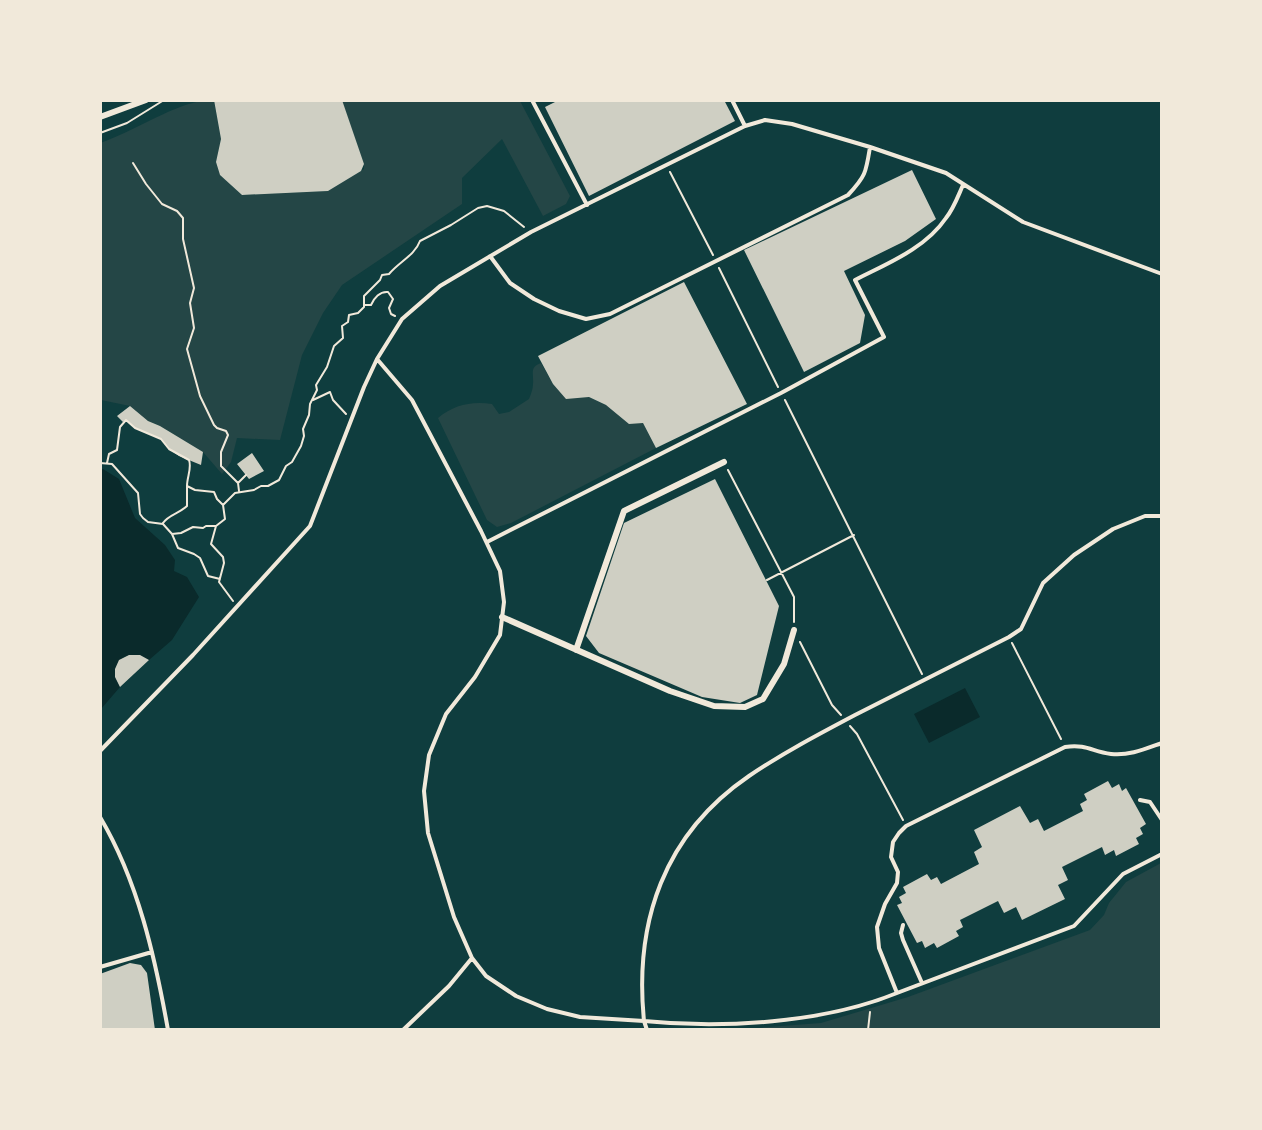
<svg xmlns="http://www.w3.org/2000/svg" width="1262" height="1130" viewBox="0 0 1262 1130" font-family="'Roboto Serif',serif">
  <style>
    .green { fill: #244646 }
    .water { fill: #0a2a2b }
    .building { fill: #cfcfc3 }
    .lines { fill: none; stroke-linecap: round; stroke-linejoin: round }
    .path { stroke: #f1e9da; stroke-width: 2 }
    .service { stroke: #f1e9da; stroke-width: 4 }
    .minor { stroke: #f1e9da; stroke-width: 6 }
  </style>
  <rect width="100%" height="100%" fill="#0f3d3e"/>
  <path class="green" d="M200 101H214L221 139 216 162 220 175 242 195 328 191 364 169V164L342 101H520L570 196 566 204 543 216 502 139 462 178V204L342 285 323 313 302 355 280 440 237 438 231 462 222 474 203 452 160 426 148 421 130 406 101 400 100 143C135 131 165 109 200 101Z
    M541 363 553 384 566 398 589 397 643 423 656 448 511 523 497 527 487 520 438 418C454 405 471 401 492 404L499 414 509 412 529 399C531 394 533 389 533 384 534 374 529 367 541 363Z
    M1161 863V1029L730 1030 821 1023 908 997 1090 930 1104 915 1109 903 1126 882Z"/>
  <path class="water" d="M103 469 119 479 135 518 165 545 175 560 174 571 187 577 199 597 172 640 149 660C126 648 107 661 120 687L101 709 100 470Z
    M965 688 980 717 929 743 914 714Z"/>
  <path class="building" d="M214 100H342L364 164 361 171 328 191 242 195 220 175 216 162 221 139Z
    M559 100H724L735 121 589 196 545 107Z
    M912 170 936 219 905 241 844 271 865 315 860 343 804 372 744 250Z
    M684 282 747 404 656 448 643 423 629 424 606 405 589 397 566 399 553 384 538 356Z
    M130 406 148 421 160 426 203 452 201 465 179 456 169 449 161 439 135 428 126 420 123 422 117 416Z
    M252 453 264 471 249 479 237 464Z
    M715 479 779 606 757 695 740 703 702 697 599 653 586 636 624 523Z
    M129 655H140L149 660 120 687 115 677V669L119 660Z
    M1108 781 1112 788 1119 784 1122 791 1126 788 1146 824 1140 828 1143 834 1136 838 1139 844 1116 856 1114 850 1105 855 1102 847 1062 867 1068 880 1058 885 1065 899 1022 920 1016 907 1004 913 998 901 960 920 963 927 956 931 959 936 937 948 934 943 925 948 922 941 917 943 897 905 902 903 899 897 906 893 903 887 927 874 931 880 937 877 941 884 979 864 974 852 982 847 974 830 1020 806 1030 823 1038 819 1044 831 1083 811 1080 804 1087 800 1084 794Z
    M130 963 141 965 147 973 155 1030H100V974Z"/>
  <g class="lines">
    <path class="path" d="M100 133 127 123 164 100
      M133 163 146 184 162 204 177 211 183 218V239L194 288 190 303 194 328 187 349 200 396 214 425 217 428 226 431 228 435 221 452V466L238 483
      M670 172 713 255
      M719 268 778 387
      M365 305H371C374 298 380 291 388 292L393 299 389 308 391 314 395 316
      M313 400 330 392 333 400 346 414
      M785 400 922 674
      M100 463 112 464 138 493 140 514 143 518 148 522 163 524 172 534 178 548 194 554 200 558 208 576 220 579
      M107 463 109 454 117 450 120 427 126 420 135 428 161 439 169 449 189 460C192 468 187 477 187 486L195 490 214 492 217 499 223 505 225 519 216 526 211 544 223 557 224 563 219 582 233 601
      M728 470 794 597V622
      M239 491 238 483 246 475
      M223 505 235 493 254 490 261 486H268L279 480 286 466 292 462 301 446 304 436 303 429 309 415 310 404 317 390 316 385 327 367 334 346 343 338 342 326 348 322 349 315 358 313 364 307V296L380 280 382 275 389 274C399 262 415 255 420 241L451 225 478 208 487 206 504 211 524 227
      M163 523C168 515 180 513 187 506V486
      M172 534 181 533 193 527 203 528 206 526H216
      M767 580 854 535
      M800 642 832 705 841 715
      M1012 643 1061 739
      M850 726 857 734 903 820
      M868 1030 870 1012"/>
    <path class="service" d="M532 100 587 205
      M732 100 745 126
      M490 256 510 283 534 299 559 311 586 319 610 314 848 195C866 176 866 172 870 147
      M377 359 412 400 481 531 500 571 504 602 500 635 475 677 446 714 429 755 424 791 428 833 454 917 472 958 486 976 516 996 547 1009 580 1017 644 1021C634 922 664 834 749 776 783 753 819 734 855 715 906 689 957 663 1009 637L1021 629 1043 583 1074 555 1113 529 1145 516H1162
      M487 542 781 393 884 337 855 280C886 264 925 249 946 218 954 208 958 196 963 185
      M100 751 193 655 310 526 364 387 377 359 402 319 440 286 531 232 745 126 765 120 792 124 870 147 946 173 1023 222 1162 274
      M1140 800 1150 802 1162 820
      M100 817C138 881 155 957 168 1030
      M903 925 901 933 903 940 922 983
      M100 967 152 952
      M897 993 1074 926 1123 874 1162 854
      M403 1030 449 986 472 958
      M647 1030 644 1021C722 1029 824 1023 897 993L879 948 877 927 885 904 897 883 898 872 891 857 893 842 899 833 906 826 1065 747C1088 744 1092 752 1111 754 1129 756 1145 749 1162 743"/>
    <path class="minor" d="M100 117 146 100
      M502 617 670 691 714 706 745 707 763 699 784 664 794 630
      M576 650 624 511 724 462"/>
  </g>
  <rect width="1262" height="1130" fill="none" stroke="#f1e9da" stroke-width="204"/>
</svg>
